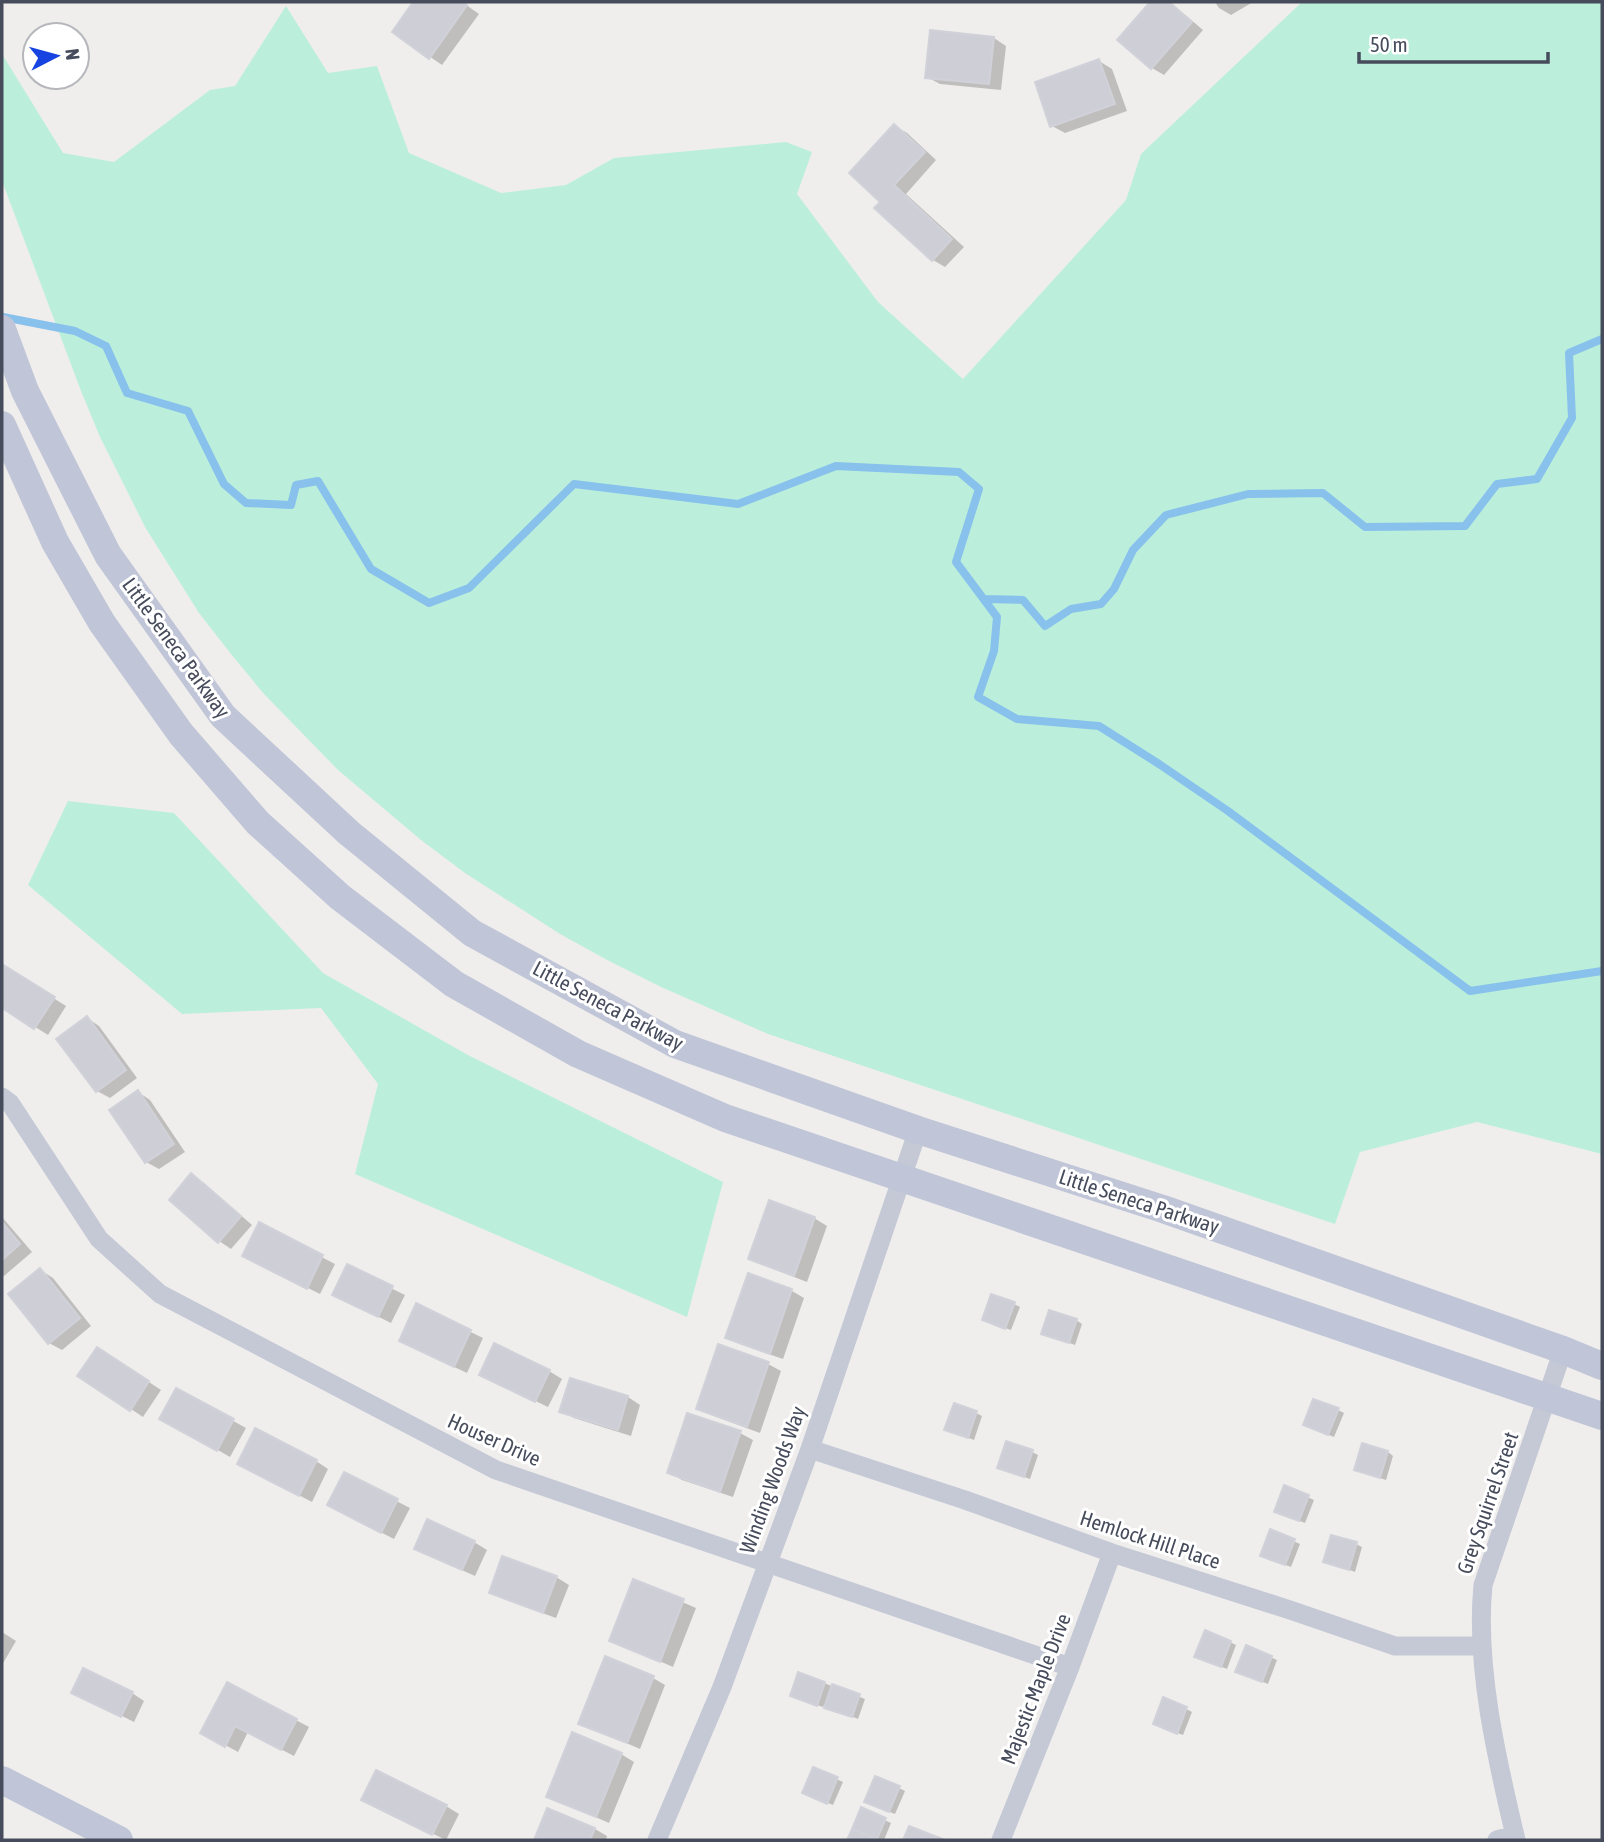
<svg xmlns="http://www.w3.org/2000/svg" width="1604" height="1842" viewBox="0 0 1604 1842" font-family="'Asap Condensed',sans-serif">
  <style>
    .green { fill: #bbefdb }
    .shadow { fill: #0003 }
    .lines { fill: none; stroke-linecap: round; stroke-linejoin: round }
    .stream { stroke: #88c1ec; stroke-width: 8 }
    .building { fill: #cdced6; stroke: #d1d2d9; stroke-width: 2 }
    .street { stroke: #c4c9d5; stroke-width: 19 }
    .secondary { stroke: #c0c6d7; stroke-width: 28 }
    .labels { text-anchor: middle; stroke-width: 6; stroke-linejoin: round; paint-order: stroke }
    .street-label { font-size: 21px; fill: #464c5b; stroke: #fff }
  </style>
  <rect width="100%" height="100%" fill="#f0eeed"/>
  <path class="green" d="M1302 2H1602V1154L1477 1122 1360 1152 1335 1224 768 1034 661 987 609 961 560 934 465 873 421 840 338 770 264 694 231 654 199 613 145 527 100 437 81 391 2 181V54L63 153 114 162 210 90 235 86 286 6 328 73 377 66 409 153 501 193 566 185 614 158 786 142 812 152 797 194 878 302 963 379 1126 200 1141 154Z
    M68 801 174 813 323 973 468 1055 723 1182 687 1317 355 1174 378 1084 321 1008 182 1014 28 885Z"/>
  <path class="shadow" d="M415 2H462L479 14 442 65 394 32Z
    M1152 2H1170L1203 30 1164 75 1152 68 1119 40Z
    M1215 2H1253L1231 15 1219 8Z
    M994 38 1006 46 1001 90 940 84 927 77Z
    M1099 61 1112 69 1127 111 1065 133 1052 126Z
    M895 126 907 133 936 160 906 194 964 247 945 267 933 260 882 202Z
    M2 966 66 1006 48 1035 2 1006Z
    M87 1018 99 1026 137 1078 110 1098 97 1091Z
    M138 1092 150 1100 185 1152 159 1169 146 1162Z
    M191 1176 204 1183 252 1225 231 1249 219 1241Z
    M2 1217 32 1252 4 1276 2 1275Z
    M814 1218 827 1226 807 1282 763 1265 750 1258Z
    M260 1225 335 1264 320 1294 257 1263Z
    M348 1267 405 1295 391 1323 347 1301Z
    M40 1270 53 1278 91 1326 62 1350 49 1343Z
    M749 1276 792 1291 804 1298 783 1359 740 1344 727 1337Z
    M1014 1304 1020 1307 1011 1330 990 1323Z
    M417 1306 483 1338 467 1373 414 1348Z
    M1076 1320 1082 1324 1075 1345 1043 1333Z
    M720 1347 768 1364 781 1371 760 1433 711 1415 698 1408Z
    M110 1356 161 1390 143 1417 131 1409Z
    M549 1371 562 1379 548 1407 494 1381Z
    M571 1380 628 1397 640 1405 631 1436 574 1418 561 1411Z
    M177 1390 246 1428 230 1457 162 1418Z
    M1338 1410 1344 1413 1334 1437 1311 1428Z
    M976 1413 982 1416 974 1440 952 1432Z
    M740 1433 753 1440 733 1497 682 1480 669 1472Z
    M1032 1452 1038 1455 1030 1479 1005 1470Z
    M1388 1452 1393 1456 1386 1480 1356 1470Z
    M316 1461 328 1469 312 1502 252 1471Z
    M344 1474 410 1508 394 1539 341 1512Z
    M1285 1487 1314 1500 1305 1523 1282 1514Z
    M1271 1531 1300 1544 1291 1567 1268 1558Z
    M474 1542 487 1550 475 1576 428 1555Z
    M1356 1544 1362 1547 1355 1572 1325 1561Z
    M556 1577 569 1585 556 1618 504 1599 491 1592Z
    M634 1581 696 1608 673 1667 611 1640Z
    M2 1632 16 1641 2 1665Z
    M1230 1642 1236 1645 1227 1669 1202 1659Z
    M1247 1647 1277 1660 1268 1684 1243 1674Z
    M653 1678 665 1685 640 1749 580 1723Z
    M824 1683 865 1699 858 1719 824 1705 823 1707 797 1698Z
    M228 1684 309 1727 294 1756 248 1732 238 1752 203 1733Z
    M132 1693 144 1701 134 1722 84 1697Z
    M1186 1709 1192 1712 1183 1735 1160 1727Z
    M621 1754 634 1762 609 1823 548 1796Z
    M814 1769 843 1782 833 1805 810 1796Z
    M899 1788 905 1791 895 1814 872 1805Z
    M446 1806 459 1814 446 1840 376 1807Z
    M548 1810 595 1829 607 1836 606 1840H536Z
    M862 1810 891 1823 884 1840H849Z"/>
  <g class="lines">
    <path class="stream" d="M3 317 75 331 106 346 127 393 188 411 224 484 246 503 291 505 296 485 318 481 371 569 429 603 469 588 574 484 738 504 836 466 959 472 979 489 956 562 997 617 994 651 978 697 1017 719 1099 726 1159 764 1228 811 1470 991 1602 971
      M984 599 1023 600 1045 626 1071 609 1101 604 1114 589 1133 550 1166 515 1248 494 1323 493 1365 527 1465 526 1497 484 1537 479 1572 418 1569 353 1602 339"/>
  </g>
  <path class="building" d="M413 2H462L467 5 429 59 392 32Z
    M1150 2H1169L1192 22 1151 69 1117 40Z
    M930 30 994 37 989 84 925 78Z
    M1099 59 1115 104 1050 127 1035 82Z
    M894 124 925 152 894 185 952 239 932 261 874 208 880 202 849 173Z
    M2 964 55 997 34 1029 2 1008Z
    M87 1016 126 1070 96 1092 56 1039Z
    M138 1090 174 1144 145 1163 109 1110Z
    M191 1173 241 1216 218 1243 169 1200Z
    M769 1200 815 1217 794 1276 748 1259Z
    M2 1222 20 1244 2 1260Z
    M259 1222 323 1255 307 1289 242 1256Z
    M347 1264 393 1286 378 1317 332 1295Z
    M40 1268 80 1318 48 1344 8 1294Z
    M748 1273 792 1289 770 1354 725 1338Z
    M991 1294 1015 1302 1005 1329 982 1320Z
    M416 1303 471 1330 454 1367 399 1341Z
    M1049 1310 1077 1319 1069 1343 1041 1334Z
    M494 1343 550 1370 535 1402 479 1375Z
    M718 1344 769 1362 747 1427 696 1409Z
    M97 1347 149 1381 130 1411 77 1376Z
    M570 1378 628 1396 618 1430 559 1412Z
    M176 1388 234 1419 217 1451 159 1419Z
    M1313 1399 1339 1408 1328 1435 1303 1425Z
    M954 1403 977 1411 968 1438 944 1430Z
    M687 1413 741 1431 720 1492 667 1473Z
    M255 1428 317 1460 299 1496 237 1464Z
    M1006 1441 1033 1450 1024 1477 997 1468Z
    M1362 1443 1388 1451 1380 1478 1354 1470Z
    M344 1472 398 1499 381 1533 327 1505Z
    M1284 1485 1309 1495 1299 1521 1274 1512Z
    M427 1519 475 1541 462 1570 414 1549Z
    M1270 1529 1295 1539 1285 1565 1260 1556Z
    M1331 1535 1357 1542 1349 1570 1323 1562Z
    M502 1556 557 1576 543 1613 489 1593Z
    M633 1579 684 1599 660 1662 609 1641Z
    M1205 1630 1231 1641 1221 1667 1194 1657Z
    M1246 1645 1272 1656 1262 1682 1235 1672Z
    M605 1656 654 1676 627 1743 578 1724Z
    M83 1668 133 1692 121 1717 71 1693Z
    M798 1672 825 1682 817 1706 790 1696Z
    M227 1682 297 1719 281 1750 235 1726 225 1747 200 1733Z
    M832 1684 860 1694 852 1717 824 1708Z
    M1163 1697 1187 1707 1177 1734 1153 1724Z
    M572 1732 622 1753 596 1817 546 1797Z
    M813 1767 838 1777 827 1804 802 1793Z
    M376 1770 447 1805 432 1835 361 1800Z
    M875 1776 900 1786 889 1812 864 1802Z
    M861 1807 886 1818 877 1839 852 1829Z
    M547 1808 595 1828 590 1840H534Z
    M909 1826 945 1840H903Z
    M852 1829 877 1839V1840H847Z"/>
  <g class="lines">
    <path class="street" d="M2 1097 10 1103 99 1239 160 1294 496 1470 1070 1667
      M810 1449 965 1500 1112 1553 1290 1610 1395 1646H1480
      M657 1840 722 1687 810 1449 918 1130
      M1001 1840 1070 1667 1112 1553
      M1497 1840 1515 1835
      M1516 1840C1497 1760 1475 1666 1483 1585L1563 1350"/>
    <path class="secondary" d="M2 329 25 391 108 555 223 716 349 833 472 933 675 1044 918 1130 1163 1209 1563 1350 1602 1366
      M2 425 55 542 102 623 181 734 258 823 340 897 454 984 578 1054 725 1118 1602 1416
      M2 1780 119 1840"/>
  </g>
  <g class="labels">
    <g class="street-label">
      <text transform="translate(176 648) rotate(54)" y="7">Little Seneca Parkway</text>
      <text transform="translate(608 1006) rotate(28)" y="7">Little Seneca Parkway</text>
      <text transform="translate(1139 1202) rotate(18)" y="7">Little Seneca Parkway</text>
      <text transform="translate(494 1440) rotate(24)" y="7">Houser Drive</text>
      <text transform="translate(773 1480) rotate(-70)" y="7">Winding Woods Way</text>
      <text transform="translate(1488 1503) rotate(-71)" y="7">Grey Squirrel Street</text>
      <text transform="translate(1150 1540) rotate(18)" y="7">Hemlock Hill Place</text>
      <text transform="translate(1036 1689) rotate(-69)" y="7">Majestic Maple Drive</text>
    </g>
  </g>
  <rect width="1604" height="1842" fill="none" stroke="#464c5b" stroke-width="7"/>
  <g transform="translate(56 56) rotate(84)"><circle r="33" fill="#ffffff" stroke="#b5b7bd" stroke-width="2"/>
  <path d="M0-5L12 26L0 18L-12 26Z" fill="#1743e0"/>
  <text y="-10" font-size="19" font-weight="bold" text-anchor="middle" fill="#464c5b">N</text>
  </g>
  <path d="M1359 52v10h189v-10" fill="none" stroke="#464c5b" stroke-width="3.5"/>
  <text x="1370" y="52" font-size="21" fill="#464c5b" stroke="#ffffff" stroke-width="5" paint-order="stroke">50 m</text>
</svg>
